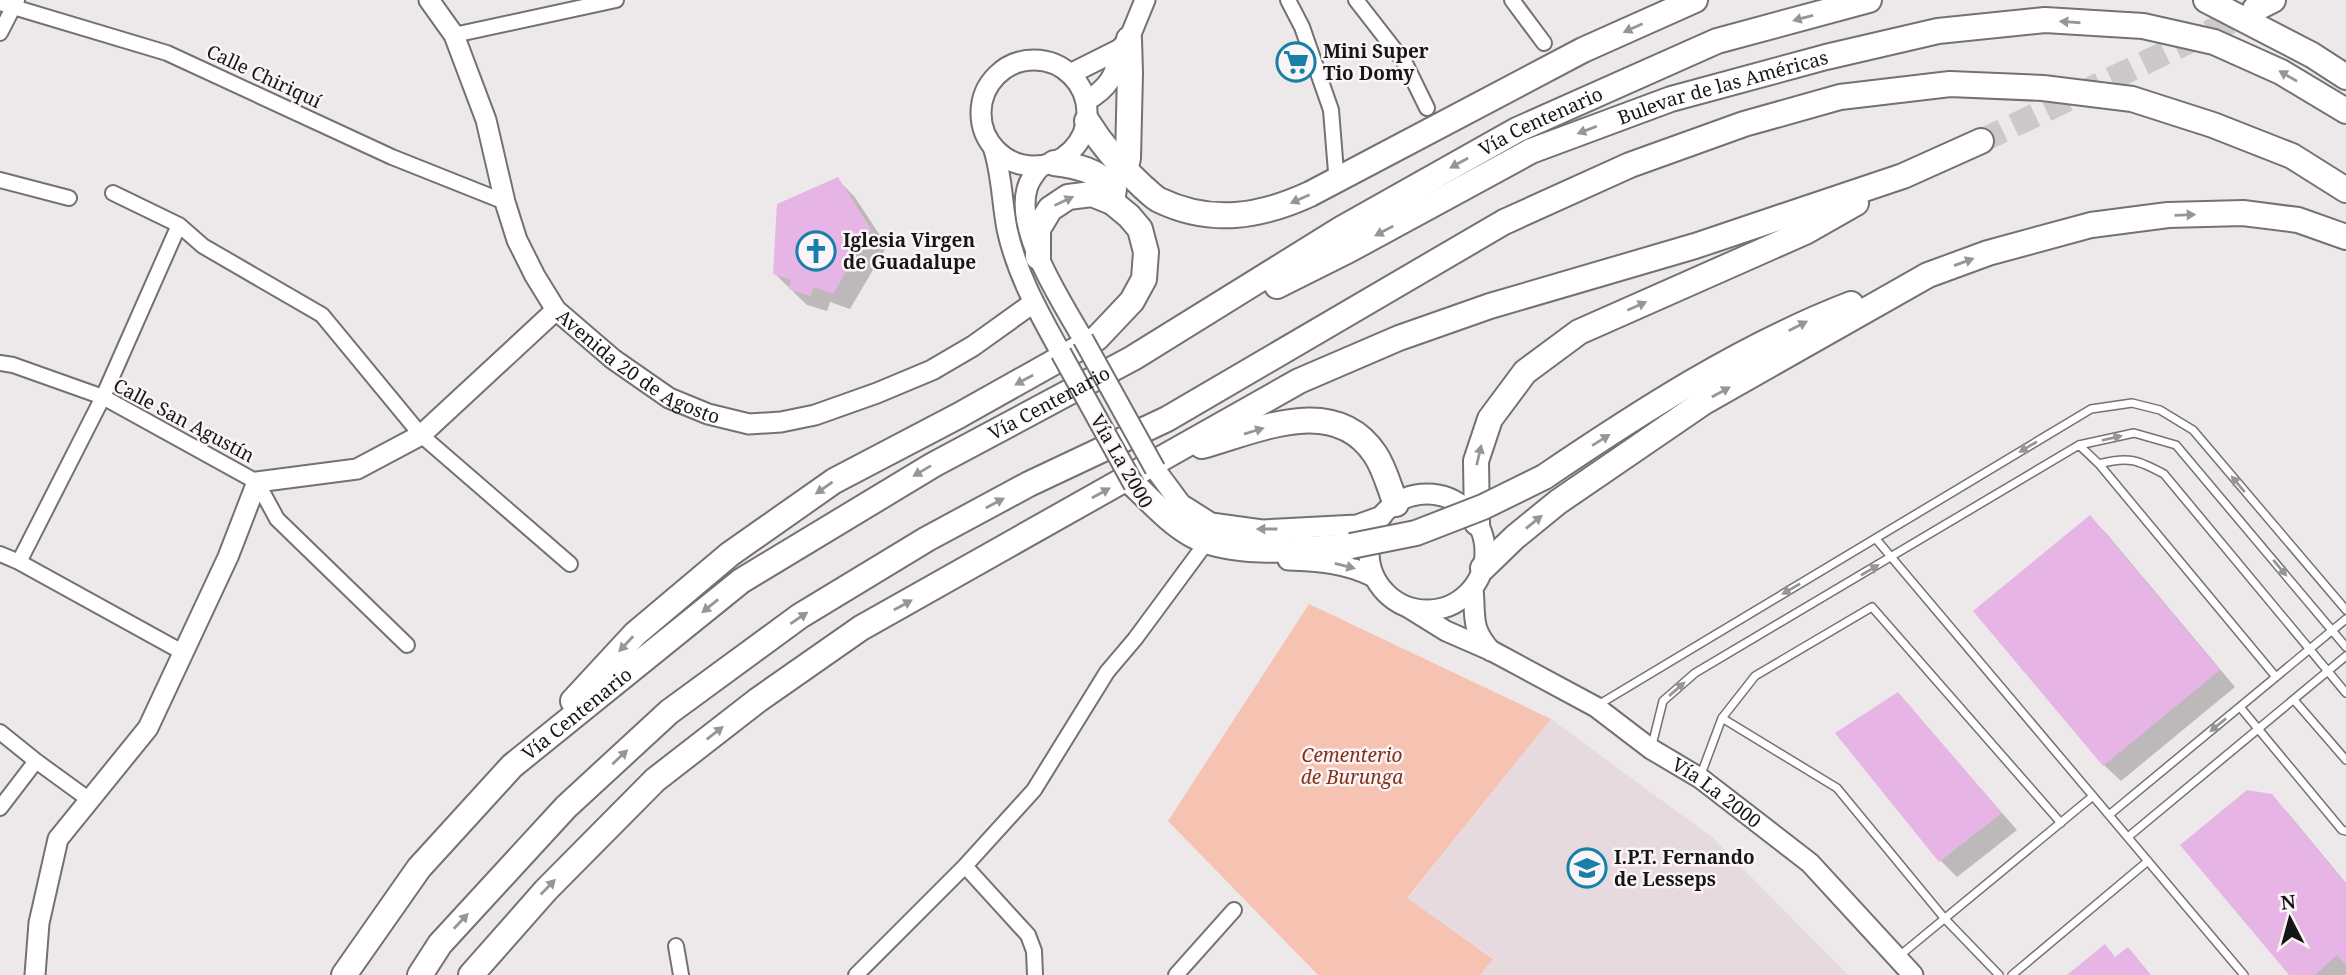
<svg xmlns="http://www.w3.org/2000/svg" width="2346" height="975" viewBox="0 0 2346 975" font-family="'Noto Serif',serif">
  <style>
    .built { fill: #e7dadf }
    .green { fill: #f6c2b1 }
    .shadow { fill: #0003 }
    .building { fill: #e6b5e5 }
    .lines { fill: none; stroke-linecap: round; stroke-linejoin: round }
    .highway-tunnel { stroke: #cdc8ca; stroke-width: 24; stroke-dasharray: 24 12; stroke-linecap: butt }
    .lane-casing { stroke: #757072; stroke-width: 10 }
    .street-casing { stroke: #757072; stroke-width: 18 }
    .secondary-casing { stroke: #757072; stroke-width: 23 }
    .highway-casing { stroke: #757072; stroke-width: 28 }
    .lane { stroke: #fff; stroke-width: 7 }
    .street { stroke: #fff; stroke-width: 14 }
    .secondary { stroke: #fff; stroke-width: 19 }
    .highway { stroke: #fff; stroke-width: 24 }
    .secondary-bridge-casing { stroke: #757072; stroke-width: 23; stroke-linecap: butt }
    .highway-bridge-casing { stroke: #757072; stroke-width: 28; stroke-linecap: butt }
    .secondary-bridge { stroke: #fff; stroke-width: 19 }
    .highway-bridge { stroke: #fff; stroke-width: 24 }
    .oneway { fill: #979696 }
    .labels { text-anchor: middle; stroke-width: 5; stroke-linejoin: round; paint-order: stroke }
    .poi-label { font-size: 19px; font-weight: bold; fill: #171616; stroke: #fbf5f7; text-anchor: start }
    .street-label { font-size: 19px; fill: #171616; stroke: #fbf5f7 }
    .park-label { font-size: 19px; font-style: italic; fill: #803117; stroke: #fbf5f7 }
  </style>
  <rect width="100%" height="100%" fill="#ede8ea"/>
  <path class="built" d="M1551 719 1713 838 1848 975H1480L1493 958 1407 899Z"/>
  <path class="green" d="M1309 604 1551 719 1407 898 1493 959 1480 975H1318L1168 821Z"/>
  <path class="shadow" d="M837 179 854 196 887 246 850 309 830 302 827 311 807 305 774 273Z
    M2090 517 2106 533 2235 687 2121 781 2104 765Z
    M1898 695 2017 830 1957 877 1941 861Z
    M2271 795 2288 813 2346 883V975H2291Z"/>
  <path class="building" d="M838 177 871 229 833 294 814 287 810 296 789 289 791 280 773 274 777 204Z
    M2090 515 2220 670 2103 766 1973 611Z
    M1898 692 2002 813 1939 862 1835 733Z
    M2247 790 2272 794 2346 884V965L2337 955 2315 975H2289L2180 845Z
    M2105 944 2115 957 2128 947 2151 975H2067Z"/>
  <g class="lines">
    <path class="highway-tunnel" d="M1981 141 2255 10"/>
    <g class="lane-casing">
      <path id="lane" d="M2079 445 2099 464 2276 677
        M2099 464C2129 456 2138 460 2164 474L2346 693
        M1876 539 2244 975
        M2294 700 2346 760
        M1598 705 2091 409 2132 403 2160 410 2193 430 2346 610
        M2240 707 2342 830 2346 831
        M1722 718 1837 788 1945 919 1999 975
        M1652 745 1663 701 1695 673 2079 445 2134 433 2176 445 2346 647
        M1700 777 1722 718 1755 676 1872 607 2061 823
        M2109 815 2346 619
        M2128 837 2346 656
        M1898 957 2093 796
        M2012 975 2148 861"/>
    </g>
    <g class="street-casing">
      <path id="street" d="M1288 0 1302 27 1331 110 1336 172
        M1356 0 1405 63 1427 108
        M1512 0 1544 43
        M0 3 167 53 392 157 505 202
        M0 33 17 0
        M454 35 616 0
        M0 180 69 198
        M113 193 179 225 203 246 322 315 421 435 570 564
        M0 363 13 365 103 397 257 482 277 519 407 645
        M0 554 19 562 184 653
        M19 562 103 397 179 225
        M0 732 36 761 91 801
        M0 808 36 761
        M965 866 1028 935 1034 951 1035 975
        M676 946 681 975
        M856 975 965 866 1034 790 1107 672 1135 639 1203 547
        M1176 975 1234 910"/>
    </g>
    <g class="secondary-casing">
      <g id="secondary">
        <path id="s1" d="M429 0 454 35 486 120 505 202 517 240 535 276 556 310 613 359 669 398 708 414 749 424 781 422 815 415 877 393 932 370 973 346 1033 303"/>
        <circle cx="1034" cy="113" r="53"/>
        <path d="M1070 74 1120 49 1129 39 1145 0"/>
        <path d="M1086 101C1109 88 1116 75 1120 49"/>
        <path d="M994 150C1002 176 1002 203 1007 229 1017 275 1039 313 1061 353"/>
        <path d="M1041 166C1035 173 1029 180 1027 189 1015 232 1062 302 1083 339"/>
        <path d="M1155 469 1181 504 1211 523 1262 530 1357 525 1382 516"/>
        <circle cx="1427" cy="552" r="58"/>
        <path d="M1288 560C1319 561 1346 563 1374 577"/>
        <path d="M1473 589C1476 618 1470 627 1491 651"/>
        <path id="s2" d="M1409 608 1446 631 1492 651 1596 707 1651 749 1700 778 1810 863 1913 975"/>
        <path d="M35 975 39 923 58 839 148 728 228 557 257 482 357 469 421 435 556 310"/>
      </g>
    </g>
    <g class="highway-casing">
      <g id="highway">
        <path d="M2206 0 2312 55 2346 77"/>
        <path d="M2255 9 2273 0"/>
        <path d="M1087 121C1103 147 1120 166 1143 187 1148 191 1153 197 1159 200 1211 225 1260 217 1310 194L1583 50 1695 0"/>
        <path d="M1054 163C1078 166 1097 170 1114 189L1112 202"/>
        <path d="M1125 171 1128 158 1130 73 1129 39"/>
        <path id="s3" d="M1277 286 1349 250 1531 151 1671 99 1826 57 1938 31 2045 20 2143 26 2214 42 2281 72 2346 111"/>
        <path d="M1202 446C1257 431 1334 393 1375 454 1385 469 1389 487 1396 504"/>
        <path d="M1544 477C1640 412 1742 346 1851 304"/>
        <path d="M1134 485C1152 502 1170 522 1191 534 1231 557 1305 549 1351 546"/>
        <path d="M1477 523 1476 461 1490 419 1525 372 1579 332 1805 232 1856 203"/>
        <path d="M1483 568 1515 537 1558 502 1704 402 1928 275 1988 253 2091 225 2168 215 2243 213 2298 220 2346 237"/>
        <path d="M573 701 635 634 730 554 834 481 958 416 1097 338 1132 301 1144 279 1146 252 1140 229 1129 216 1112 202 1092 194 1068 197 1050 209 1038 229V257"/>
        <path id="s4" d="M344 975 419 868 512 766 741 581 933 465 1133 358 1341 229 1517 130 1717 41 1869 0"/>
        <path d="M420 975 440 944 566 807 669 712 800 616 927 539 1029 484 1167 419 1504 222 1630 165 1744 124 1840 97 1950 84 2043 88 2132 99 2213 125 2292 156 2346 190"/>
        <path d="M471 975 546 890 655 780 758 700 861 628 1299 381 1399 338 1490 306 1695 246 1903 176 1981 141"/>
      </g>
    </g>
    <use href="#lane" class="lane"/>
    <use href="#street" class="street"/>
    <use href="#secondary" class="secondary"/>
    <use href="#highway" class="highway"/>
    <g class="secondary-bridge-casing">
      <path id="secondary-bridge" d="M1083 339 1155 469
        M1061 353 1134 485"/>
    </g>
    <g class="highway-bridge-casing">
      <path id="highway-bridge" d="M1351 546 1416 533 1483 507 1544 477"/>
    </g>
    <use href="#secondary-bridge" class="secondary-bridge"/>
    <use href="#highway-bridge" class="highway-bridge"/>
  </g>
  <defs><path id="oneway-solid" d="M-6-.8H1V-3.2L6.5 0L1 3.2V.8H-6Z" transform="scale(1.75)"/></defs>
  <g class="oneway">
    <use href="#oneway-solid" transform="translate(1803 18) rotate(165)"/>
    <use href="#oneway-solid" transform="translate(2070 22) rotate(-176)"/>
    <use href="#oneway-solid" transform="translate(1633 28) rotate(156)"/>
    <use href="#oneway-solid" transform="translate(2288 76) rotate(-150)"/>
    <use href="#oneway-solid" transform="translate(1587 130) rotate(159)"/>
    <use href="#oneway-solid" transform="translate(1459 163) rotate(151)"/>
    <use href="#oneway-solid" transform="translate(1300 199) rotate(156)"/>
    <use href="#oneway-solid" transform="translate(1064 201) rotate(-25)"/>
    <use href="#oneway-solid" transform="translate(2185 215) rotate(-2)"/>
    <use href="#oneway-solid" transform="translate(1384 231) rotate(152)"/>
    <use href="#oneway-solid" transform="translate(1964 262) rotate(-20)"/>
    <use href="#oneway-solid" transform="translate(1637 306) rotate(-24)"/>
    <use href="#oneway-solid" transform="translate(1798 326) rotate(-27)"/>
    <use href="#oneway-solid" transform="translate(1024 380) rotate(151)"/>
    <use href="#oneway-solid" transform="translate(1721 392) rotate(-29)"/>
    <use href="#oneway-solid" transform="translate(1254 431) rotate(-17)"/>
    <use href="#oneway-solid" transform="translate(2112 438) rotate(-13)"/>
    <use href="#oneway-solid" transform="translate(1601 440) rotate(-32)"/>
    <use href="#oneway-solid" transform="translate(2028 447) rotate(149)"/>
    <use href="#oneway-solid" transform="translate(1479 455) rotate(-77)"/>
    <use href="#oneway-solid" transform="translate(922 471) rotate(149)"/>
    <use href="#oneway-solid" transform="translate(2238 484) rotate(-130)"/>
    <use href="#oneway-solid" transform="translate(824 488) rotate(145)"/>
    <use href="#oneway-solid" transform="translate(1101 493) rotate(-29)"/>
    <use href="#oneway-solid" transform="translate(995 503) rotate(-28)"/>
    <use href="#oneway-solid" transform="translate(1534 522) rotate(-39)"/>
    <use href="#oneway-solid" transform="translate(1267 529) rotate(180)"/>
    <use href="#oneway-solid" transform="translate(1345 566) rotate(14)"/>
    <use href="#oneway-solid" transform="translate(2280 568) rotate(50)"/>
    <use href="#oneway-solid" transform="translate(1870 570) rotate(-30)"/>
    <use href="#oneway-solid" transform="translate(1791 589) rotate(150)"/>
    <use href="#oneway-solid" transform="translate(903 605) rotate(-29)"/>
    <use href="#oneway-solid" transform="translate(710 606) rotate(141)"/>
    <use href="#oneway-solid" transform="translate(799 618) rotate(-34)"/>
    <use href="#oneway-solid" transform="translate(626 644) rotate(133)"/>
    <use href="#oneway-solid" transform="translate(1677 689) rotate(-41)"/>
    <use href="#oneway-solid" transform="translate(2218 725) rotate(141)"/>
    <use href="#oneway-solid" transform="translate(715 733) rotate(-38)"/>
    <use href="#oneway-solid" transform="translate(620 757) rotate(-43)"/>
    <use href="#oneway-solid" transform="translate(548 887) rotate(-46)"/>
    <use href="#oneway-solid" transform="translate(461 921) rotate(-47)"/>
  </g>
  <defs>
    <g id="supermarket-ring" transform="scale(2.0125)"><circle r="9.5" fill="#fbf5f7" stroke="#187fa9" stroke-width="1.5"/><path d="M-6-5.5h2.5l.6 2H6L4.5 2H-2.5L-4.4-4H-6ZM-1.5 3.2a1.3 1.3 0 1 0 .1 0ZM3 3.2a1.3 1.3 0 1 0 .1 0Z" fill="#187fa9"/></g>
    <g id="church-ring" transform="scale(2.0125)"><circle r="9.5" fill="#fbf5f7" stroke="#187fa9" stroke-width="1.5"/><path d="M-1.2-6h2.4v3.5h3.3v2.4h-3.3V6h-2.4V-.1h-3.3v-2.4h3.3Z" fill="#187fa9"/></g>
    <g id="school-ring" transform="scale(2.0125)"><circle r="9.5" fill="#fbf5f7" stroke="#187fa9" stroke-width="1.5"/><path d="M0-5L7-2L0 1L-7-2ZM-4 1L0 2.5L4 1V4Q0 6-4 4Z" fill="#187fa9"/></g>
  </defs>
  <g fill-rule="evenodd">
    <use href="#supermarket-ring" x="1296" y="62"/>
    <use href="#church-ring" x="816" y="251"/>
    <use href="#school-ring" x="1587" y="868"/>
  </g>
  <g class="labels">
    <g class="poi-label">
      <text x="1323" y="58">Mini Super<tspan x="1323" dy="22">Tio Domy</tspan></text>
      <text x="843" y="247">Iglesia Virgen<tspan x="843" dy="22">de Guadalupe</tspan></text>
      <text x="1614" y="864">I.P.T. Fernando<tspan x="1614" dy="22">de Lesseps</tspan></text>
    </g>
    <g class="street-label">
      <text transform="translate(264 76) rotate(25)" y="7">Calle Chiriquí</text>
      <text dy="7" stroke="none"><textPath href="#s3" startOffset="490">Bulevar de las Américas</textPath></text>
      <text dy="7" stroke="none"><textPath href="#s4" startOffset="1486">Vía Centenario</textPath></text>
      <text dy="7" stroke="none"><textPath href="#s1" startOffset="439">Avenida 20 de Agosto</textPath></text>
      <text dy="7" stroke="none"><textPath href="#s4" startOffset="919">Vía Centenario</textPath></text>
      <text transform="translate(184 420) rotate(28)" y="7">Calle San Agustín</text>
      <text transform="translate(1122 461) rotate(60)" y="7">Vía La 2000</text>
      <text dy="7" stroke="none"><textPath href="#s4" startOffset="352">Vía Centenario</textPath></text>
      <text dy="7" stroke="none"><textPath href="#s2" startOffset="360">Vía La 2000</textPath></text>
    </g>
    <g class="park-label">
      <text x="1352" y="762">Cementerio<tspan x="1352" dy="22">de Burunga</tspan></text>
    </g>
  </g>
  <g transform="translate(2290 919) rotate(354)" stroke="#fbf5f7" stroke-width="5" paint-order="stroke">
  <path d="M0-5L12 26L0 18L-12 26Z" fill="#171616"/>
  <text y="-10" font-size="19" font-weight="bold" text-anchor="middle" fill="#171616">N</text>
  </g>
</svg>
